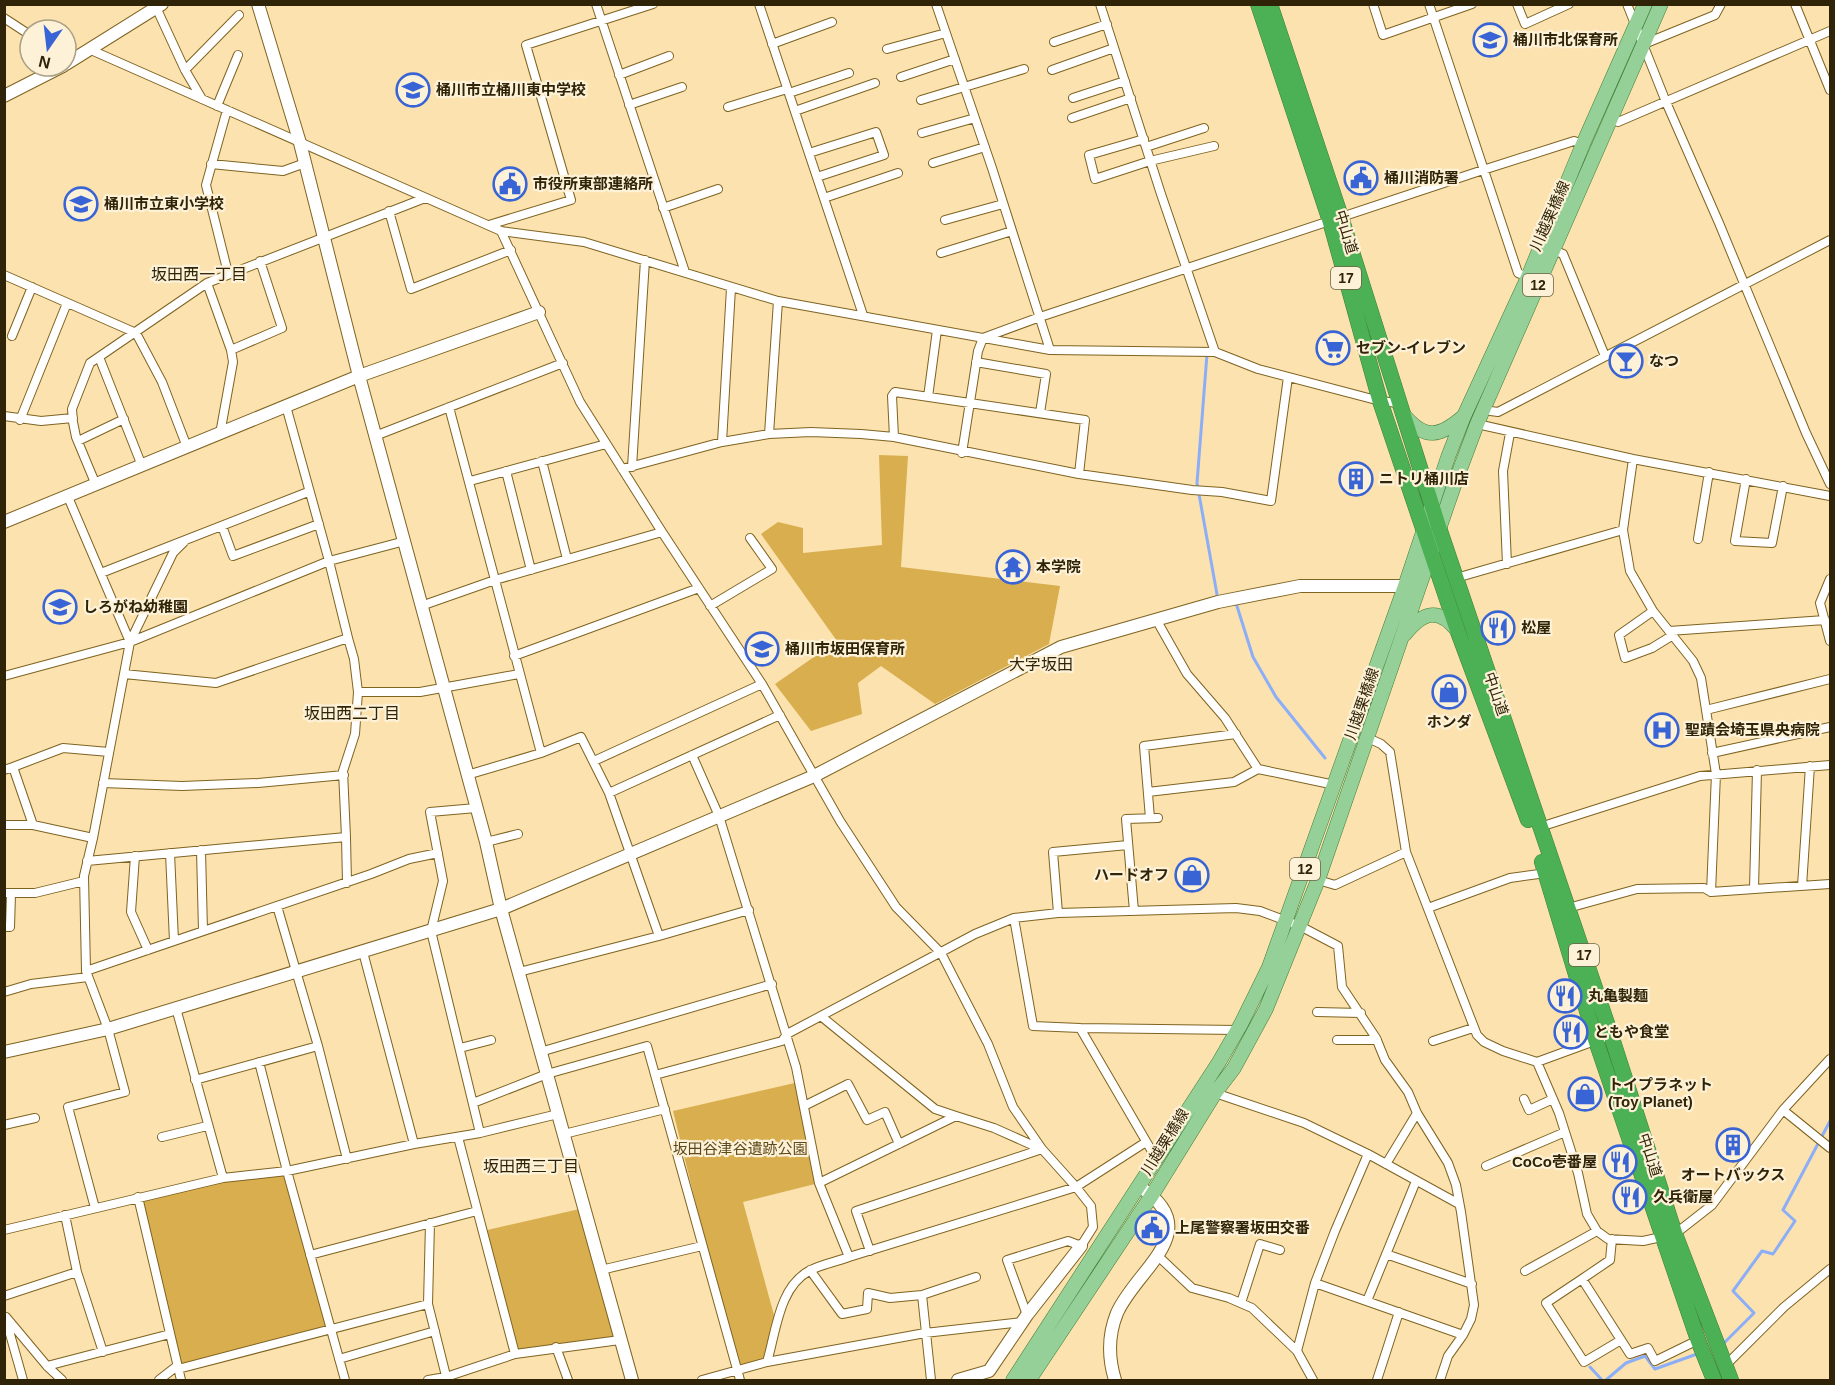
<svg xmlns="http://www.w3.org/2000/svg" width="1835" height="1385" viewBox="0 0 1835 1385" font-family="Helvetica,'Noto Sans JP',sans-serif">
  <style>
    .green { fill: #d9ae4f }
    .lines { fill: none; stroke-linecap: round; stroke-linejoin: round }
    .stream { stroke: #8caef7; stroke-width: 3 }
    .street-casing { stroke: #7f6321; stroke-width: 10 }
    .secondary-casing { stroke: #7f6321; stroke-width: 14 }
    .primary-casing { stroke: #427f39; stroke-width: 15 }
    .highway-casing { stroke: #427f39; stroke-width: 16 }
    .street { stroke: #fff; stroke-width: 8 }
    .secondary { stroke: #fff; stroke-width: 12 }
    .primary { stroke: #94d098; stroke-width: 14 }
    .highway { stroke: #4cb054; stroke-width: 15 }
    .labels { text-anchor: middle; stroke-width: 4.5; stroke-linejoin: round; paint-order: stroke }
    .shield { fill: #fdf1d7; stroke: #6d6146; stroke-width: 1.5 }
    .shield-label { font-size: 14px; font-weight: bold; fill: #2f2308 }
    .poi-label { font-size: 15px; font-weight: bold; fill: #2f2308; stroke: #fdf1d7; text-anchor: start }
    .street-label { font-size: 15px; fill: #2f2308; stroke: #fdf1d7 }
    .park-label { font-size: 15px; fill: #5e4a1c; stroke: #fdf1d7 }
    .neighbourhood-label { font-size: 16px; fill: #2f2308; stroke: #fdf1d7 }
  </style>
  <rect width="100%" height="100%" fill="#fbe2ae"/>
  <path class="green" d="M879 455 908 456 901 567 1060 586 1049 644 935 704 881 666 858 683 862 714 811 731 775 684 837 641 761 534 778 522 803 528V553L882 545Z
    M799 1082 819 1183 743 1202 777 1326 767 1362 737 1371 673 1111Z
    M287 1171 331 1330 178 1369 138 1197Z
    M584 1208 620 1340 515 1354 483 1231Z"/>
  <g class="lines">
    <path class="stream" d="M1207 354 1197 483 1218 600
      M1236 603 1253 657 1276 697 1325 758
      M1723 1344 1754 1313 1733 1291 1762 1251 1773 1254 1795 1221 1783 1210 1830 1121
      M1590 1367 1602 1380
      M1606 1380 1626 1363 1645 1356 1655 1369 1697 1354"/>
    <g class="street-casing">
      <path id="street" d="M596 4 685 272
        M759 4 863 315
        M936 4 992 168 1050 350
        M1100 4 1161 194 1215 352
        M1373 4 1383 35 1472 4
        M1429 4 1518 273 1528 277
        M1517 4 1525 24 1569 4
        M1627 4 1666 102 1719 223 1806 433 1830 484
        M1795 4 1830 90
        M155 5 185 70 202 99
        M4 18 30 35
        M1054 42 1107 24
        M772 44 832 22
        M1644 44 1715 15 1721 4
        M887 49 946 33
        M91 50 501 231 584 242 778 301 1050 350 1215 352 1258 369 1380 401 1398 403
        M185 70 239 15
        M1052 70 1114 48
        M619 75 669 56
        M901 77 955 59
        M789 93 849 73
        M1073 98 1125 81
        M921 100 1024 69
        M629 105 682 87
        M217 106 238 55
        M728 107 787 89
        M227 110 206 185 228 273
        M795 111 875 83
        M1072 118 1131 98
        M1611 119 1618 122 1830 31
        M922 133 975 118
        M1144 139 1089 155 1095 179 1150 161 1214 146
        M1146 147 1204 128
        M809 153 876 132 884 155 817 177
        M933 163 985 147
        M211 164 283 171 305 163
        M824 198 898 173
        M663 208 718 189
        M389 211 411 289 511 250
        M945 220 1003 204
        M489 225 571 200 526 45 653 4
        M501 231 580 402 662 532 762 684 840 821 896 907 941 953 988 1044 1013 1107 1042 1149 1076 1187 1091 1206 1093 1227 1081 1246 1068 1241 1007 1260 1027 1315
        M1553 250 1563 254 1605 356
        M941 253 1012 231
        M4 275 136 333 162 382 187 447
        M207 283 231 350 233 362 220 434
        M12 336 32 287
        M231 350 282 328 260 261
        M99 357 142 466
        M976 362 1046 374 1040 413
        M928 397 937 330
        M449 407 541 753
        M1483 410 1498 412 1830 240
        M4 416 41 421 73 418
        M20 420 67 303
        M1477 424 1633 459 1830 496
        M769 434 778 301
        M375 436 563 363
        M894 437 892 396 895 392 1085 420 1079 474
        M78 441 124 419
        M722 442 731 288
        M962 453 978 351 983 338 1040 317 1483 170 1574 141 1583 144
        M1633 459 1623 530 1630 571 1653 611 1693 661 1701 678 1716 774 1711 892
        M542 461 567 559
        M632 467 645 260
        M622 469 722 442 769 434 811 432 861 434 894 437 1079 474 1192 490 1222 492 1271 501 1288 377
        M506 471 531 570
        M1746 479 1735 541 1772 543 1783 486
        M470 481 606 444
        M96 485 76 437 73 422 72 409 90 363 207 283 425 198
        M68 497 130 642
        M222 526 233 556 319 524
        M1698 539 1709 472
        M1507 564 1503 471 1510 433
        M101 573 308 492
        M1456 578 1623 530
        M1830 579 1820 603 1830 641
        M421 606 495 580 662 532
        M710 606 772 569 750 538
        M1653 611 1619 635 1625 658 1652 648 1673 635
        M1157 621 1187 674 1225 718 1258 769
        M1669 631 1825 620
        M514 656 699 588
        M124 674 216 683 348 638 329 561 286 406
        M4 676 130 642 329 561 405 541
        M358 692H420L519 674
        M1706 710 1830 679
        M1368 738 1381 744 1390 752 1406 852 1477 1035 1484 1042 1503 1051 1537 1062 1611 1035
        M1712 753 1830 727
        M692 755 719 816 796 1067 819 1183 849 1257C836 1262 821 1264 809 1271 779 1287 776 1332 767 1362
        M594 761 762 684
        M13 767 63 748 109 752
        M4 770 13 767 33 825 93 838
        M467 775 541 753 581 737 609 793 659 936 749 910
        M103 783 182 786 258 783 344 775
        M1148 792 1234 782 1258 769 1335 785
        M609 793 780 715
        M476 808 430 812 443 881 431 931 480 1133
        M1150 818 1144 746 1236 734
        M4 825H33
        M1540 827 1700 776 1830 765
        M346 837 343 771 355 734 358 692 354 659 348 638
        M486 842 518 834
        M201 850 203 931
        M170 853 174 941
        M135 856 131 912 148 950
        M87 861 346 837 347 883
        M1318 880 1335 885 1406 852
        M1802 886 1810 766
        M1754 889 1757 770
        M4 893H35L84 881
        M277 906 318 1046 347 1159
        M1428 908 1510 878 1546 873
        M1568 908 1637 889 1704 888 1711 892 1830 884
        M1134 911 1126 819 1158 818
        M1058 913 1053 852 1128 845
        M1014 918 1033 1026 1080 1028 1157 1160
        M4 927H10L11 894
        M363 952 414 1144
        M86 971 371 874 409 859 438 853
        M519 972 659 936
        M4 992 31 984 88 977
        M176 1008 223 1178
        M1317 1012 1361 1013
        M822 1017 935 1109 956 1116
        M1080 1028 1238 1030
        M1337 1040H1377
        M1433 1041 1473 1028
        M460 1048 491 1040
        M540 1052 772 984
        M259 1062 287 1171 345 1380
        M1537 1062 1559 1113 1578 1173 1587 1214 1597 1231 1608 1239 1643 1241 1675 1234 1712 1205 1783 1110 1830 1059
        M655 1075 782 1041 787 1034 975 934 1014 918 1058 913 1236 908 1260 911 1300 926 1338 946 1342 987 1376 1038 1385 1060 1408 1092 1417 1113 1448 1163 1456 1185 1461 1212 1474 1305 1471 1319 1463 1335 1448 1356 1440 1380
        M195 1080 318 1046
        M1215 1093 1304 1123 1368 1154 1459 1204
        M1524 1099 1529 1110 1553 1099
        M473 1103 547 1074 647 1046 740 1380
        M804 1106 848 1084 867 1120 885 1112 899 1144
        M1783 1110 1830 1148
        M4 1125 35 1118
        M564 1134 665 1109
        M162 1137 207 1126
        M458 1137 515 1354
        M1386 1164 1417 1113
        M1486 1166 1565 1132
        M819 1183 956 1116 994 1128 1041 1149
        M138 1197 181 1380
        M95 1208 68 1107 125 1092 108 1029 86 971 84 876 93 838 130 642 173 553 184 542
        M65 1215 77 1272 103 1352
        M430 1223 428 1304 447 1380
        M4 1230 223 1178 287 1171 414 1144 480 1133 558 1114
        M1612 1239 1610 1260 1582 1279 1630 1354 1648 1348 1655 1361 1698 1340
        M870 1251 856 1211 1042 1149
        M1386 1254 1472 1284
        M310 1255 477 1211
        M1158 1256 1192 1288 1229 1298 1252 1308 1297 1351
        M849 1257 1076 1187 1146 1142
        M601 1270 702 1246
        M810 1270 842 1314 867 1309 868 1293 890 1298 922 1295 931 1380
        M1525 1271 1597 1231
        M1582 1279 1546 1303 1584 1362 1621 1340
        M1315 1283 1463 1335
        M922 1295 976 1277
        M4 1296 77 1272
        M1367 1301 1416 1181
        M1241 1303 1260 1244 1280 1250
        M6 1317 47 1366 62 1380
        M6 1320 23 1380
        M556 1347 568 1380
        M339 1359 435 1331
        M47 1366 170 1334
        M1725 1366 1784 1307 1830 1269
        M178 1369 428 1304
        M159 1380 177 1366
        M428 1380 446 1377 515 1354 620 1340
        M702 1380 767 1362 925 1333 1022 1322
        M1313 1380 1297 1351 1315 1283 1335 1231 1368 1154
        M1377 1380 1399 1312"/>
    </g>
    <g class="secondary-casing">
      <path id="secondary" d="M258 4 300 143 359 376 486 842 501 909 632 1380
        M66 64 162 4
        M4 96 63 66
        M4 522 359 376 539 312
        M4 1052 108 1029 501 909 814 776 1061 647 1218 602 1300 586H1405
        M958 1380 989 1371 1027 1315 1081 1246
        M1115 1380C1108 1357 1108 1335 1117 1313 1137 1268 1207 1231 1140 1187"/>
    </g>
    <g class="primary-casing">
      <path id="primary" d="M1403 414C1425 441 1440 437 1464 416
        M1405 634C1423 612 1438 607 1457 630
        M1013 1380 1219 1062 1241 1024 1269 967 1405 586 1448 457 1464 416 1528 277 1583 144 1645 4
        M1029 1380 1152 1195 1215 1093 1234 1068 1266 1009 1318 880 1456 480 1477 424 1661 4"/>
    </g>
    <g class="highway-casing">
      <path id="highway" d="M1258 4 1330 221 1380 401 1458 632 1528 820
        M1270 4 1341 217 1439 528 1611 1035 1675 1234 1731 1380
        M1542 862 1596 1041 1698 1340 1714 1380"/>
    </g>
    <use href="#street" class="street"/>
    <use href="#secondary" class="secondary"/>
    <use href="#primary" class="primary"/>
    <use href="#highway" class="highway"/>
  </g>
  <defs>
    <g id="school-ring" transform="scale(1.725)"><circle r="9.5" fill="#fdf1d7" stroke="#3964d5" stroke-width="1.5"/><path d="M0-5L7-2L0 1L-7-2ZM-4 1L0 2.5L4 1V4Q0 6-4 4Z" fill="#3964d5"/></g>
    <g id="civic-ring" transform="scale(1.725)"><circle r="9.5" fill="#fdf1d7" stroke="#3964d5" stroke-width="1.5"/><path d="M-.6-6.5H3V-4.5H.6V-3L4-1V1h2V6H-6V1h2V-1L-.6-3ZM-1.2 2.5V6h2.4V2.5Z" fill="#3964d5"/></g>
    <g id="supermarket-ring" transform="scale(1.725)"><circle r="9.5" fill="#fdf1d7" stroke="#3964d5" stroke-width="1.5"/><path d="M-6-5.5h2.5l.6 2H6L4.5 2H-2.5L-4.4-4H-6ZM-1.5 3.2a1.3 1.3 0 1 0 .1 0ZM3 3.2a1.3 1.3 0 1 0 .1 0Z" fill="#3964d5"/></g>
    <g id="bar-ring" transform="scale(1.725)"><circle r="9.5" fill="#fdf1d7" stroke="#3964d5" stroke-width="1.5"/><path d="M-6-5H6L.8 .8V4.5H3.5V6h-7V4.5H-.8V.8Z" fill="#3964d5"/></g>
    <g id="building-ring" transform="scale(1.725)"><circle r="9.5" fill="#fdf1d7" stroke="#3964d5" stroke-width="1.5"/><path d="M-4-6H4V6H1V3H-1V6H-4ZM-2.5-4.3h1.7v1.8h-1.7ZM.8-4.3h1.7v1.8H.8ZM-2.5-1h1.7V.8h-1.7ZM.8-1h1.7V.8H.8Z" fill="#3964d5"/></g>
    <g id="temple-ring" transform="scale(1.725)"><circle r="9.5" fill="#fdf1d7" stroke="#3964d5" stroke-width="1.5"/><path d="M0-6L5-2H3V0L6.5 2.5H4V6H1.5V3h-3V6H-4V2.5H-6.5L-3 0V-2H-5Z" fill="#3964d5"/></g>
    <g id="restaurant-ring" transform="scale(1.725)"><circle r="9.5" fill="#fdf1d7" stroke="#3964d5" stroke-width="1.5"/><path d="M-5-6h1v4h1v-4h1v4h1v-4h1v5L-1.5 .5V6h-2V.5L-5-1ZM5-6V6H3V1.5H1.5Q1.5-4 5-6Z" fill="#3964d5"/></g>
    <g id="shop-ring" transform="scale(1.725)"><circle r="9.5" fill="#fdf1d7" stroke="#3964d5" stroke-width="1.5"/><path d="M-5-2.5h2.3a2.7 3.5 0 0 1 5.4 0H5L5.5 6h-11ZM-1.5-2.5h3a1.5 2.3 0 0 0-3 0Z" fill="#3964d5"/></g>
    <g id="hospital-ring" transform="scale(1.725)"><circle r="9.5" fill="#fdf1d7" stroke="#3964d5" stroke-width="1.5"/><path d="M-5-5h3v3.5h4V-5h3V5h-3V1.5h-4V5h-3Z" fill="#3964d5"/></g>
  </defs>
  <g fill-rule="evenodd">
    <use href="#school-ring" x="1490" y="40"/>
    <use href="#school-ring" x="413" y="90"/>
    <use href="#civic-ring" x="1361" y="178"/>
    <use href="#civic-ring" x="510" y="184"/>
    <use href="#school-ring" x="81" y="204"/>
    <use href="#supermarket-ring" x="1333" y="348"/>
    <use href="#bar-ring" x="1626" y="361"/>
    <use href="#building-ring" x="1356" y="479"/>
    <use href="#temple-ring" x="1013" y="567"/>
    <use href="#school-ring" x="60" y="607"/>
    <use href="#restaurant-ring" x="1498" y="628"/>
    <use href="#school-ring" x="762" y="649"/>
    <use href="#shop-ring" x="1449" y="692"/>
    <use href="#hospital-ring" x="1662" y="730"/>
    <use href="#shop-ring" x="1192" y="875"/>
    <use href="#restaurant-ring" x="1565" y="996"/>
    <use href="#restaurant-ring" x="1571" y="1032"/>
    <use href="#shop-ring" x="1585" y="1094"/>
    <use href="#building-ring" x="1733" y="1145"/>
    <use href="#restaurant-ring" x="1620" y="1162"/>
    <use href="#restaurant-ring" x="1630" y="1197"/>
    <use href="#civic-ring" x="1152" y="1228"/>
  </g>
  <g class="labels">
    <g class="shield">
      <rect x="1331" y="267" width="30" height="22" rx="4.5"/>
      <rect x="1523" y="274" width="30" height="22" rx="4.5"/>
      <rect x="1290" y="858" width="30" height="22" rx="4.5"/>
      <rect x="1569" y="944" width="30" height="22" rx="4.5"/>
    </g>
    <g class="shield-label">
      <text x="1346" y="283">17</text>
      <text x="1538" y="290">12</text>
      <text x="1305" y="874">12</text>
      <text x="1584" y="960">17</text>
    </g>
    <g class="poi-label">
      <text x="1513" y="45">桶川市北保育所</text>
      <text x="436" y="95">桶川市立桶川東中学校</text>
      <text x="1384" y="183">桶川消防署</text>
      <text x="533" y="189">市役所東部連絡所</text>
      <text x="104" y="209">桶川市立東小学校</text>
      <text x="1356" y="353">セブン-イレブン</text>
      <text x="1649" y="366">なつ</text>
      <text x="1379" y="484">ニトリ桶川店</text>
      <text x="1036" y="572">本学院</text>
      <text x="83" y="612">しろがね幼稚園</text>
      <text x="1521" y="633">松屋</text>
      <text x="785" y="654">桶川市坂田保育所</text>
      <text x="1449" y="727" text-anchor="middle">ホンダ</text>
      <text x="1685" y="735">聖蹟会埼玉県央病院</text>
      <text x="1169" y="880" text-anchor="end">ハードオフ</text>
      <text x="1588" y="1001">丸亀製麺</text>
      <text x="1594" y="1037">ともや食堂</text>
      <text x="1608" y="1090">トイプラネット<tspan x="1608" dy="17">(Toy Planet)</tspan></text>
      <text x="1597" y="1167" text-anchor="end">CoCo壱番屋</text>
      <text x="1733" y="1180" text-anchor="middle">オートバックス</text>
      <text x="1653" y="1202">久兵衛屋</text>
      <text x="1175" y="1233">上尾警察署坂田交番</text>
    </g>
    <g class="street-label">
      <text transform="translate(1550 216) rotate(-66)" y="5">川越栗橋線</text>
      <text transform="translate(1346 232) rotate(73)" y="5">中山道</text>
      <text transform="translate(1496 694) rotate(71)" y="5">中山道</text>
      <text transform="translate(1362 704) rotate(-71)" y="5">川越栗橋線</text>
      <text transform="translate(1165 1142) rotate(-58)" y="5">川越栗橋線</text>
      <text transform="translate(1650 1155) rotate(72)" y="5">中山道</text>
    </g>
    <g class="park-label">
      <text x="740" y="1154">坂田谷津谷遺跡公園</text>
    </g>
    <g class="neighbourhood-label">
      <text x="199" y="280">坂田西一丁目</text>
      <text x="1041" y="670">大字坂田</text>
      <text x="352" y="719">坂田西二丁目</text>
      <text x="531" y="1172">坂田西三丁目</text>
    </g>
  </g>
  <rect width="1835" height="1385" fill="none" stroke="#2f2308" stroke-width="12"/>
  <g transform="translate(48 48) rotate(194)"><circle r="28" fill="#fdf1d7" stroke="#ab9f84" stroke-width="1.5"/>
  <path d="M0-4.5L10 22L0 15L-10 22Z" fill="#3964d5"/>
  <text y="-9" font-size="16" font-weight="bold" text-anchor="middle" fill="#2f2308">N</text>
  </g>
</svg>
